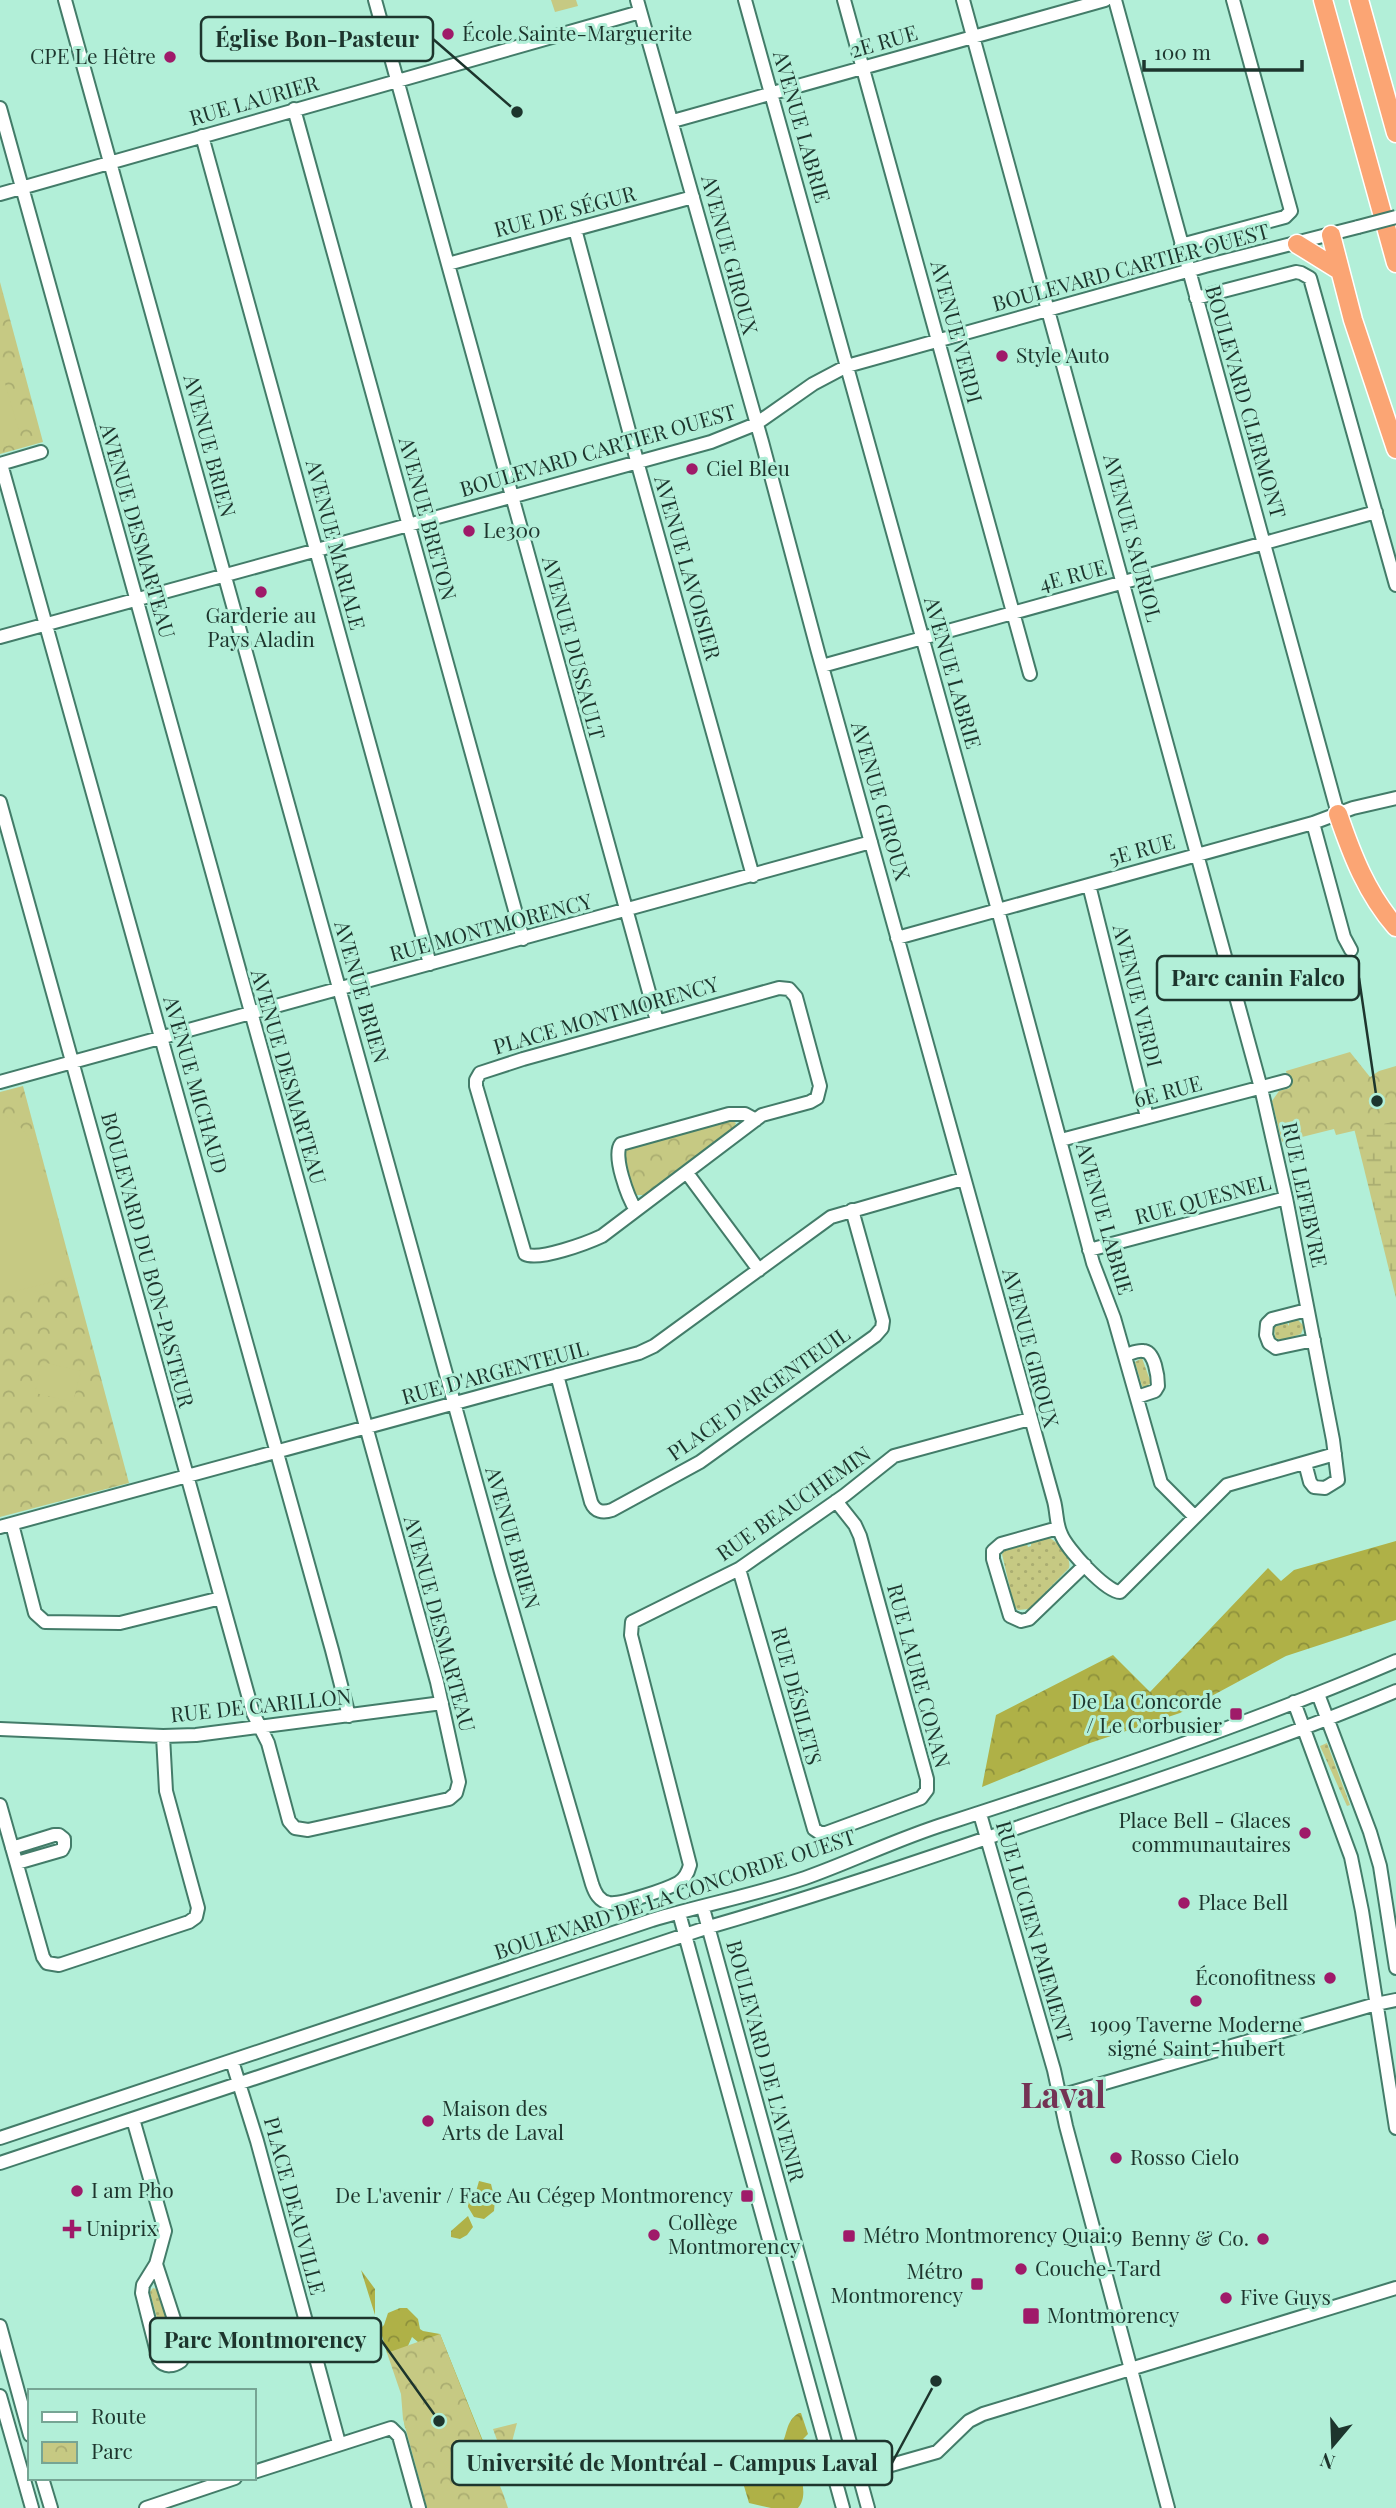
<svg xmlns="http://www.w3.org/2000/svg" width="1396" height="2508" viewBox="0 0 1396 2508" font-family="'Playfair Display',serif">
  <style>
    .grass { fill: url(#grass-dots) }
    .forest { fill: url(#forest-crowns) }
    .wetland { fill: url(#wetland-marsh) }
    .park { fill: url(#park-crowns) }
    .pitch { fill: #c6c983 }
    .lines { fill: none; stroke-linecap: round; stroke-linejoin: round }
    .minor-casing { stroke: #437c69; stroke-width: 16 }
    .highway-casing { stroke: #fff; stroke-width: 21 }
    .minor { stroke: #fff; stroke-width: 12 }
    .highway { stroke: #fba574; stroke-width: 18 }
    .minor-bridge-casing { stroke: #437c69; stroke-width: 16; stroke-linecap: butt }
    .minor-bridge { stroke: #fff; stroke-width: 12 }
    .poi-dot { fill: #9f1a69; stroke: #b2efd8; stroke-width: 2.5 }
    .labels { text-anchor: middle; stroke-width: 6; stroke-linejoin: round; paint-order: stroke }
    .poi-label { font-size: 21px; fill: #1d352d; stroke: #b2efd8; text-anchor: start }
    .street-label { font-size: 21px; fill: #1d352d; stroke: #b2efd8 }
    .town-label { font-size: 35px; font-weight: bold; fill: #743354; stroke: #b2efd8 }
    .leader { fill: none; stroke: #1d352d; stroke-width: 2.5 }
    .callout-dot { fill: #1d352d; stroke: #b2efd8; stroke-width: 2.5 }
    .callout { fill: #b2efd8; stroke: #1d352d; stroke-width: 2.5 }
    .callout-label { font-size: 23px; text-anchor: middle; font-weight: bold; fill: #1d352d }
  </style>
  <defs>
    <pattern id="grass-dots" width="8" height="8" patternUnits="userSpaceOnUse" patternTransform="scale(1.75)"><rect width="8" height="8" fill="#c6c983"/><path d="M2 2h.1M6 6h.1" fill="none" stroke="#aaad71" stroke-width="1.8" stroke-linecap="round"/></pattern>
    <pattern id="forest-crowns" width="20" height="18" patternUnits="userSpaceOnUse" patternTransform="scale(1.75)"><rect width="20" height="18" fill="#afb147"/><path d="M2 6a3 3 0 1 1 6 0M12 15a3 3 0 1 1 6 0" fill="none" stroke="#8e913c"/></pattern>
    <pattern id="wetland-marsh" width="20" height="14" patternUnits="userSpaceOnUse" patternTransform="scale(1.75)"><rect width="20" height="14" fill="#c6c983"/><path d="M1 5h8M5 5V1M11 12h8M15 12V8" fill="none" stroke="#aaad71"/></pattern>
    <pattern id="park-crowns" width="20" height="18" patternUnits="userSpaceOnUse" patternTransform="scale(1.75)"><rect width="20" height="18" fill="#c6c983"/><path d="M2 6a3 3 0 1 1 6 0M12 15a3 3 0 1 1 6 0" fill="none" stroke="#aaad71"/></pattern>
  </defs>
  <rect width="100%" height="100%" fill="#b2efd8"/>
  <path class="grass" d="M1298 1320 1304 1326 1301 1334 1282 1340 1275 1338 1274 1327 1287 1323 1289 1326V1322Z
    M1142 1358 1151 1383 1144 1388 1142 1386 1135 1362Z
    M1049 1538C1059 1542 1072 1558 1069 1568L1029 1609 1018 1610 1014 1606 1002 1554 1006 1549 1027 1544 1028 1547 1031 1546V1543Z
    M1327 1743 1350 1805 1347 1806 1320 1746Z
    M153 2288 159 2290 160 2293 176 2353 172 2358 167 2355 150 2292Z"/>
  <path class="forest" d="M1396 1541V1620L1286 1656 1180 1713 1090 1743 982 1787 996 1715 1113 1655 1150 1692 1268 1568 1281 1581 1294 1570Z
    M479 2181 491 2184 495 2200 494 2211 484 2219 474 2217 468 2207V2201L473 2202Z
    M468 2216 473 2227 467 2235 460 2239 451 2237V2231Z
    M361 2270 375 2289V2315Z
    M400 2308H407L418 2319 420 2329 423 2331 440 2334 485 2446 405 2428 403 2410 418 2342 412 2337 407 2348 387 2353 380 2329 384 2325 388 2313Z
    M799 2413H801L808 2434 803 2439 808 2440 806 2445 797 2448C796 2468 811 2493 798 2508H771L749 2503 739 2469 744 2466 747 2472 759 2463H764L758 2452 768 2450 771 2441 781 2445C788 2435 785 2421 799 2413Z"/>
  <path class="wetland" d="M1396 1070V1298L1351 1116Z"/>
  <path class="park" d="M0 282 43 442 0 454Z
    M1350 1052 1370 1077 1379 1071 1396 1066V1121L1336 1135 1334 1129 1282 1142 1272 1101 1279 1091 1290 1088 1286 1071Z
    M23 1086 129 1483 0 1517V1092Z
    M729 1119 736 1123 734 1128 644 1195H634L622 1154 624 1149Z
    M440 2334 504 2496 508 2508H427L403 2419 401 2394 387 2353Z
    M517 2423 509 2453 501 2451 493 2429Z"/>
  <path class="pitch" d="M551 0H576L578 6 555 12Z
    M4 380 22 441 0 448V381Z
    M0 1114C9 1118 16 1122 22 1129 47 1157 62 1239 72 1277L0 1295Z
    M42 1362 81 1371 73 1402 35 1393Z"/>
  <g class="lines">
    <g class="minor-casing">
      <path id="minor" d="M65 0 501 1572 592 1884C595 1893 599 1901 609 1903 621 1905 667 1889 678 1883 685 1879 688 1873 690 1865L631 1635 632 1622 739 1569 845 1495 894 1456 1030 1419
        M375 0 657 1021
        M637 0 762 442 818 652 1054 1501C1057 1512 1056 1524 1061 1534 1066 1548 1106 1592 1120 1592L1227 1485 1335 1454
        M745 0 998 910 1093 1263 1114 1318 1161 1483 1195 1517
        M844 0 1030 674
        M963 0 1261 1088 1286 1198 1333 1440 1338 1480 1325 1488 1314 1487 1310 1482 1305 1463
        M1115 0 1338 814
        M0 108 437 1682 459 1782 456 1793 449 1799 308 1830 295 1828 289 1821 268 1743 253 1713 0 802
        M294 109 523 939
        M673 121 1105 0
        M202 136 430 964
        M0 194 640 12
        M575 229 640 472 753 876
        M1181 245 1285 217 1291 211 1233 0
        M448 264 693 197
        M1196 298 1296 272 1301 273 1310 278 1396 585
        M0 464 41 452
        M1 464 332 1650 349 1716
        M0 637 711 442 756 424 813 384 847 366 1205 266 1358 227
        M822 666 1376 512
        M1313 823 1344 937 1351 950
        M1089 885 1147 1117
        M897 938 1313 823 1353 808 1396 798
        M779 988 789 989 796 997 820 1086 817 1098 810 1102 762 1115 602 1236C587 1243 539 1261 525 1254L476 1086V1080L480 1073 523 1059Z
        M0 1082 871 842
        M1061 1140 1285 1081
        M687 1173 759 1270
        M636 1210C628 1198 612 1155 621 1144L729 1114H745L756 1120
        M1089 1250 1286 1198
        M1307 1310 1272 1319 1267 1324 1266 1335 1269 1343 1276 1348 1314 1340
        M1125 1355C1130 1354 1137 1350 1143 1351 1155 1351 1158 1377 1158 1386L1155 1391 1137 1397
        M557 1375 591 1502C595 1512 603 1513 612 1510L700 1462 875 1336 882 1328 883 1321 852 1210
        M12 1524 35 1613 45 1622 120 1623 221 1598
        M0 1527 639 1353 654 1346 831 1217 963 1179
        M1058 1528 1001 1544 993 1551V1559L1010 1616 1021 1621 1029 1619 1085 1565
        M739 1569 814 1829 820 1833H826L921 1798 927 1790V1779L860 1536 855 1525 836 1501
        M1318 1694 1370 1832 1380 1866 1396 1968
        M1294 1702 1351 1857 1362 1911 1396 2128
        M0 1729 163 1736 196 1735 442 1703
        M0 1805 43 1957 47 1963 59 1965 189 1922 196 1917 198 1908 166 1791 163 1736
        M980 1814 1054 2070 1066 2126 1168 2508
        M12 1848 54 1835H59L64 1839V1846L62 1850 17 1863
        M703 1908 868 2508
        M679 1913 843 2508
        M232 2061 257 2141 339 2443
        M1060 2096 1376 2004 1396 2000
        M133 2119 165 2231 156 2264 143 2285 142 2293 159 2360C165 2368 174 2366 181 2361L185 2353 156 2264
        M0 2138 652 1920C702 1905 754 1895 805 1878 853 1861 899 1838 948 1823 1099 1774 1250 1724 1396 1661
        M0 2163 709 1927C831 1892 951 1850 1072 1809 1181 1772 1290 1736 1396 1691
        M0 2326 30 2435
        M0 2396 32 2508
        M254 2472 391 2428 399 2436 419 2508
        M42 2478 51 2508
        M835 2481 937 2452 969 2421 983 2414 1396 2288
        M146 2508 235 2478"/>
    </g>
    <g class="highway-casing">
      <path id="highway" d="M1323 0 1396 263
        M1359 0 1396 133
        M1331 235 1353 320 1396 449
        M1297 244 1339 270
        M1338 814C1352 855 1367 894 1396 927"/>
    </g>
    <use href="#minor" class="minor"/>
    <use href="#highway" class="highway"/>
    <g class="minor-bridge-casing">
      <path id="minor-bridge" d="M1358 227 1396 217"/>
    </g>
    <use href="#minor-bridge" class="minor-bridge"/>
  </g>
  <g class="poi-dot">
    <circle cx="448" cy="34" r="7"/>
    <circle cx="170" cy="57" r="7"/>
    <circle cx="1002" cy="356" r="7"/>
    <circle cx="692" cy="469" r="7"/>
    <circle cx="469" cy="531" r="7"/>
    <circle cx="261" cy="592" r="7"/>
    <rect x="1229" y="1707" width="14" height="14" rx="3.5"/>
    <circle cx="1305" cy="1833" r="7"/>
    <circle cx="1184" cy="1903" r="7"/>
    <circle cx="1330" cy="1978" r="7"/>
    <circle cx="1196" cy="2001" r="7"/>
    <circle cx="428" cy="2121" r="7"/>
    <circle cx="1116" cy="2158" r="7"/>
    <circle cx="77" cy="2191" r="7"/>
    <rect x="740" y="2189" width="14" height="14" rx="3.5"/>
    <path d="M68.5 2218.5h7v7h7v7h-7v7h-7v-7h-7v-7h7z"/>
    <circle cx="654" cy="2235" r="7"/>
    <rect x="842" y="2229" width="14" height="14" rx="3.5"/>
    <circle cx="1263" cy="2239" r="7"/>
    <circle cx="1021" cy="2269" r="7"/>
    <rect x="970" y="2277" width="14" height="14" rx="3.5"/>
    <circle cx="1226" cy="2298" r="7"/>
    <rect x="1022" y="2307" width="18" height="18" rx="3.5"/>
  </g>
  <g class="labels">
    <g class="poi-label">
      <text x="462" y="41">École Sainte-Marguerite</text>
      <text x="156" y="64" text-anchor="end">CPE Le Hêtre</text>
      <text x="1016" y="363">Style Auto</text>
      <text x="706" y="476">Ciel Bleu</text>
      <text x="483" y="538">Le300</text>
      <text x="261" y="623" text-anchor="middle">Garderie au<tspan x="261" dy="24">Pays Aladin</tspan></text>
      <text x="1222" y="1709" text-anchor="end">De La Concorde<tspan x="1222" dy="24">/ Le Corbusier</tspan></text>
      <text x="1291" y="1828" text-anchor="end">Place Bell - Glaces<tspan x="1291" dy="24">communautaires</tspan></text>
      <text x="1198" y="1910">Place Bell</text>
      <text x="1316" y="1985" text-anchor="end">Éconofitness</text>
      <text x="1196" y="2032" text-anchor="middle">1909 Taverne Moderne<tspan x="1196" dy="24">signé Saint-hubert</tspan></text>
      <text x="442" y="2116">Maison des<tspan x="442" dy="24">Arts de Laval</tspan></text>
      <text x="1130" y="2165">Rosso Cielo</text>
      <text x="91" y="2198">I am Pho</text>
      <text x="733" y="2203" text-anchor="end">De L'avenir / Face Au Cégep Montmorency</text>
      <text x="668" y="2230">Collège<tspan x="668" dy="24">Montmorency</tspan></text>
      <text x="86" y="2236">Uniprix</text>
      <text x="863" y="2243">Métro Montmorency Quai:9</text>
      <text x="1249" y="2246" text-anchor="end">Benny &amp; Co.</text>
      <text x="1035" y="2276">Couche-Tard</text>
      <text x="963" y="2279" text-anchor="end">Métro<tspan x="963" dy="24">Montmorency</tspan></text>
      <text x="1240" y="2305">Five Guys</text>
      <text x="1047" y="2323">Montmorency</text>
    </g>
    <g class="street-label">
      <text transform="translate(884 42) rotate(-16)" y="7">2E RUE</text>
      <text transform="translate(254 101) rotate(-16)" y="7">RUE LAURIER</text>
      <text transform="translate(801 127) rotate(74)" y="7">AVENUE LABRIE</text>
      <text transform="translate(565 212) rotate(-15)" y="7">RUE DE SÉGUR</text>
      <text transform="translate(729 255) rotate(75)" y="7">AVENUE GIROUX</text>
      <text transform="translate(1131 268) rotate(-15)" y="7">BOULEVARD CARTIER OUEST</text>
      <text transform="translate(956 332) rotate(75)" y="7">AVENUE VERDI</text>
      <text transform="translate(1245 402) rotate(74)" y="7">BOULEVARD CLERMONT</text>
      <text transform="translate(209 446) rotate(75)" y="7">AVENUE BRIEN</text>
      <text transform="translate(598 451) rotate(-16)" y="7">BOULEVARD CARTIER OUEST</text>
      <text transform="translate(427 519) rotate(75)" y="7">AVENUE BRETON</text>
      <text transform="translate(137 531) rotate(74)" y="7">AVENUE DESMARTEAU</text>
      <text transform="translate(1132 538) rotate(75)" y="7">AVENUE SAURIOL</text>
      <text transform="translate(335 545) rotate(75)" y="7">AVENUE MARIALE</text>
      <text transform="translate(687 568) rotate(74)" y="7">AVENUE LAVOISIER</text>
      <text transform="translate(1073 576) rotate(-15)" y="7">4E RUE</text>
      <text transform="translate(573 648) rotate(75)" y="7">AVENUE DUSSAULT</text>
      <text transform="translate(952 673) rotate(74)" y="7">AVENUE LABRIE</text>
      <text transform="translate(880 801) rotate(74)" y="7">AVENUE GIROUX</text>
      <text transform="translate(1142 850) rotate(-15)" y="7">5E RUE</text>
      <text transform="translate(491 928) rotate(-15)" y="7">RUE MONTMORENCY</text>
      <text transform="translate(361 992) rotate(74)" y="7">AVENUE BRIEN</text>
      <text transform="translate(1137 996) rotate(76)" y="7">AVENUE VERDI</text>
      <text transform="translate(606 1016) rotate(-16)" y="7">PLACE MONTMORENCY</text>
      <text transform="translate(288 1077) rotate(74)" y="7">AVENUE DESMARTEAU</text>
      <text transform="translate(195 1085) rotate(74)" y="7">AVENUE MICHAUD</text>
      <text transform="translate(1168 1092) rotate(-15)" y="7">6E RUE</text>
      <text transform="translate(1304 1195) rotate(78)" y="7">RUE LEFEBVRE</text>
      <text transform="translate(1203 1200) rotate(-15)" y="7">RUE QUESNEL</text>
      <text transform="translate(1104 1219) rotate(74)" y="7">AVENUE LABRIE</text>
      <text transform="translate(147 1260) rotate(75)" y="7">BOULEVARD DU BON-PASTEUR</text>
      <text transform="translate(1030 1348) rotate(75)" y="7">AVENUE GIROUX</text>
      <text transform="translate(495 1373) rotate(-15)" y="7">RUE D'ARGENTEUIL</text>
      <text transform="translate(759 1394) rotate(-35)" y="7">PLACE D'ARGENTEUIL</text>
      <text transform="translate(794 1504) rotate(-35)" y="7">RUE BEAUCHEMIN</text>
      <text transform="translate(512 1538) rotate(74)" y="7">AVENUE BRIEN</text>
      <text transform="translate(439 1624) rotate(75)" y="7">AVENUE DESMARTEAU</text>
      <text transform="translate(918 1676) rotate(75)" y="7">RUE LAURE CONAN</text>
      <text transform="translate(796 1696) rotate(75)" y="7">RUE DÉSILETS</text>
      <text transform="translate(261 1706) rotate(-6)" y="7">RUE DE CARILLON</text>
      <text transform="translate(675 1895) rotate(-18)" y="7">BOULEVARD DE LA CONCORDE OUEST</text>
      <text transform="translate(1034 1932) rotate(74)" y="7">RUE LUCIEN PAIEMENT</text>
      <text transform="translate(765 2061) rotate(75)" y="7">BOULEVARD DE L'AVENIR</text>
      <text transform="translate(294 2206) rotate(75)" y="7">PLACE DEAUVILLE</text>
    </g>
    <g class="town-label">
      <text x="1063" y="2108">Laval</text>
    </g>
  </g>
  <path class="leader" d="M517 112L433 39M1377 1101L1359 978M439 2421L381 2340M936 2381L892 2463"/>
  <g class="callout-dot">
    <circle cx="517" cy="112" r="7"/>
    <circle cx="1377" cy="1101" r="7"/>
    <circle cx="439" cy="2421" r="7"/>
    <circle cx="936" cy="2381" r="7"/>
  </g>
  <g class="callout">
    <rect x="201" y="17" width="232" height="44" rx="7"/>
    <rect x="1157" y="956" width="202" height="44" rx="7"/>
    <rect x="150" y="2318" width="231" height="44" rx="7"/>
    <rect x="452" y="2441" width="440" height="44" rx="7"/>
  </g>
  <g class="callout-label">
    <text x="317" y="47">Église Bon-Pasteur</text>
    <text x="1258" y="986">Parc canin Falco</text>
    <text x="265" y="2348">Parc Montmorency</text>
    <text x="672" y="2471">Université de Montréal - Campus Laval</text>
  </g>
  <rect x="28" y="2389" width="228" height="91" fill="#b2efd8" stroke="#76a594" stroke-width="2"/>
  <rect x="42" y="2412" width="35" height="10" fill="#ffffff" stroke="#76a594" stroke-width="2"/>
  <text x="91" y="2424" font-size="21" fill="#1d352d">Route</text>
  <rect x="42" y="2442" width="35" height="21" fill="url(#park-crowns)" stroke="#76a594" stroke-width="2"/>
  <text x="91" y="2459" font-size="21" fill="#1d352d">Parc</text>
  <g transform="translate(1333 2445) rotate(199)" stroke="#b2efd8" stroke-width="5" paint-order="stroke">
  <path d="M0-5L12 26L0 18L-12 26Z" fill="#1d352d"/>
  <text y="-10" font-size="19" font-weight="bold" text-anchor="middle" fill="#1d352d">N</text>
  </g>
  <path d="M1144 60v10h158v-10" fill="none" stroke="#1d352d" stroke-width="3.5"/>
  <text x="1154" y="60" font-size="21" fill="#1d352d" stroke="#b2efd8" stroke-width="5" paint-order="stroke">100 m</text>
</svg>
